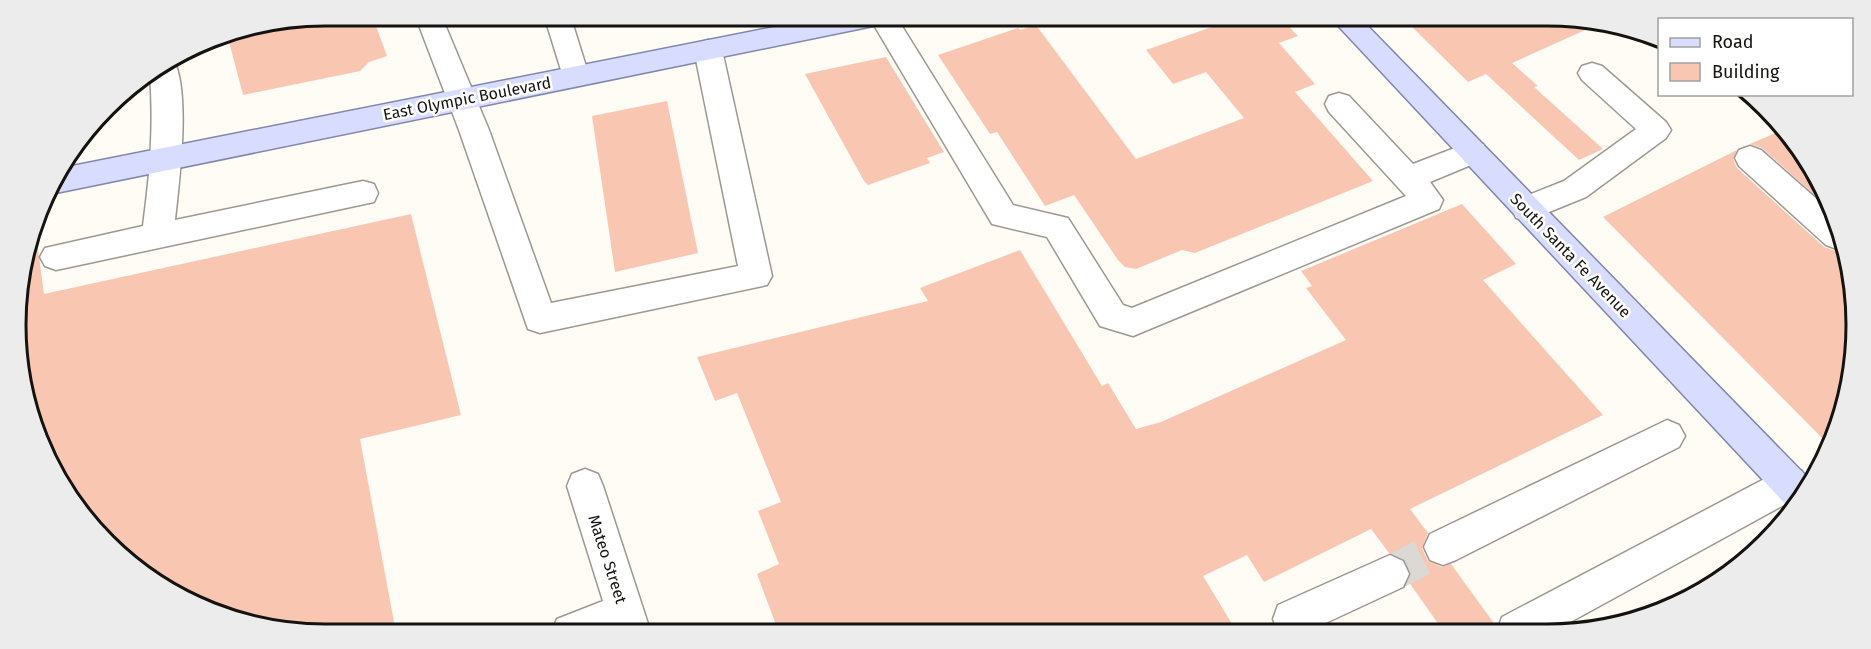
<svg xmlns="http://www.w3.org/2000/svg" width="1871" height="649" viewBox="0 0 1871 649" font-family="'Fira Sans',sans-serif">
  <style>
    .building { fill: #f9c7b1 }
    .lines { fill: none; stroke-linecap: round; stroke-linejoin: round }
    .minor-tunnel { stroke: #dcd8d3; stroke-width: 36; stroke-dasharray: 36 18; stroke-linecap: butt }
    .minor-casing { stroke: #9c9892; stroke-width: 3 }
    .major-casing { stroke: #8287ab; stroke-width: 3 }
    .minor { fill: #fff; fill-rule: evenodd }
    .major { fill: #d8dcff; fill-rule: evenodd }
    .labels { text-anchor: middle; stroke-width: 5; stroke-linejoin: round; paint-order: stroke }
    .street-label { font-size: 16px; fill: #141310; stroke: #fff }
    .rim { fill: none; stroke: #141310; stroke-width: 3 }
  </style>
  <rect width="100%" height="100%" fill="#fffbf5"/>
  <path class="building" d="M324 15H372L387 56 369 62 360 71 243 95 227 34Z
    M1246 15H1278L1298 36 1279 43 1315 84 1295 92 1373 181 1195 253 1182 250 1136 269 1125 267 1118 260 1074 195 1045 206 997 132 990 134 938 55 1018 28 1020 30 1036 25 1136 159 1244 118 1206 72 1173 84 1146 50Z
    M1400 15H1546L1603 22 1512 63 1538 86 1534 87 1603 149 1579 160 1486 74 1468 82Z
    M886 57 944 152 927 158 930 163 868 185 864 181 805 74Z
    M667 101 698 253 615 272 592 116Z
    M1780 131 1814 169 1826 205 1762 148 1750 144Z
    M1737 150 1733 159 1737 168 1824 247 1836 251 1842 249 1853 284 1846 404 1829 445 1603 217Z
    M1462 204 1516 264 1483 280 1603 415 1410 509 1428 533 1422 548 1428 561 1442 567 1451 564 1496 626 1495 632H1444L1408 581 1411 573 1405 560 1389 553 1371 529 1264 582 1247 555 1203 576 1237 632 779 633 757 574 779 564 758 511 781 502 737 393 715 401 697 357 928 301 920 288 1020 250 1102 386 1108 383 1136 429 1161 422 1346 340 1306 288 1312 286 1301 271Z
    M411 214 461 415 360 439 394 622 367 634H324L245 624 152 582 67 497 25 404 18 284 35 227 44 294Z"/>
  <g class="lines">
    <path class="minor-tunnel" d="M1390 574 1443 547"/>
    <g class="minor-casing">
      <path id="minor" d="M415 15H441L489 130 551 303 738 266 694 50 698 43 708 40 718 43 722 50 772 276 767 285 540 333 528 329 459 130Z
        M544 15H570L589 76 585 83 575 86 565 83Z
        M868 15H895L1013 205 1068 218 1123 305 1132 308 1406 196 1329 112 1325 104 1329 96 1339 93 1349 96 1413 164 1473 141 1483 144 1488 152 1483 160 1430 182 1443 200 1439 209 1133 336 1100 326 1047 237 992 224Z
        M173 59C191 90 179 183 175 220L363 181 374 184 378 193 374 202 56 270 45 266 40 257 45 248 143 226C150 173 154 128 150 74Z
        M1592 63 1602 66 1666 122 1671 130 1666 138 1586 197 1527 221 1516 218 1512 209 1516 200 1564 181 1636 129 1582 80 1578 73 1582 66Z
        M1750 146 1761 150 1828 209 1841 247 1837 249 1826 245 1739 166 1735 158 1739 150Z
        M1667 420 1679 425 1685 436 1679 447 1456 560 1443 565 1430 560 1424 547 1430 534Z
        M1789 466 1802 471 1807 483 1802 495 1554 631H1497L1502 617Z
        M585 469 598 474 603 486 651 633H551L557 619 603 601 567 486 572 474Z
        M1390 555 1403 561 1409 574 1403 587 1317 627 1319 632H1278L1273 619 1278 605Z"/>
    </g>
    <g class="major-casing">
      <path id="major" d="M835 15H896L893 22 883 24 51 194 46 192 62 168Z
        M1328 15H1357L1812 482 1790 509Z"/>
    </g>
    <use href="#minor" class="minor"/>
    <use href="#major" class="major"/>
  </g>
  <g class="labels">
    <g class="street-label">
      <text transform="translate(467 98) rotate(-11)" y="6">East Olympic Boulevard</text>
      <text transform="translate(1571 255) rotate(46)" y="6">South Santa Fe Avenue</text>
      <text transform="translate(608 559) rotate(72)" y="6">Mateo Street</text>
    </g>
  </g>
  <path d="M0 0H1871V649H0ZM325 26H1547A299 299 0 0 1 1846 325V325A299 299 0 0 1 1547 624H325A299 299 0 0 1 26 325V325A299 299 0 0 1 325 26Z" fill="#ececec" fill-rule="evenodd"/>
  <path class="rim" d="M325 26H1547A299 299 0 0 1 1846 325V325A299 299 0 0 1 1547 624H325A299 299 0 0 1 26 325V325A299 299 0 0 1 325 26Z"/>
  <rect x="1658" y="18" width="195" height="78" fill="#ffffff" stroke="#a1a19f" stroke-width="1.5"/>
  <rect x="1670" y="38" width="30" height="9" fill="#d8dcff" stroke="#a1a19f" stroke-width="1.5"/>
  <text x="1712" y="48" font-size="18" fill="#141310">Road</text>
  <rect x="1670" y="63" width="30" height="18" fill="#f9c7b1" stroke="#a1a19f" stroke-width="1.5"/>
  <text x="1712" y="78" font-size="18" fill="#141310">Building</text>
</svg>
